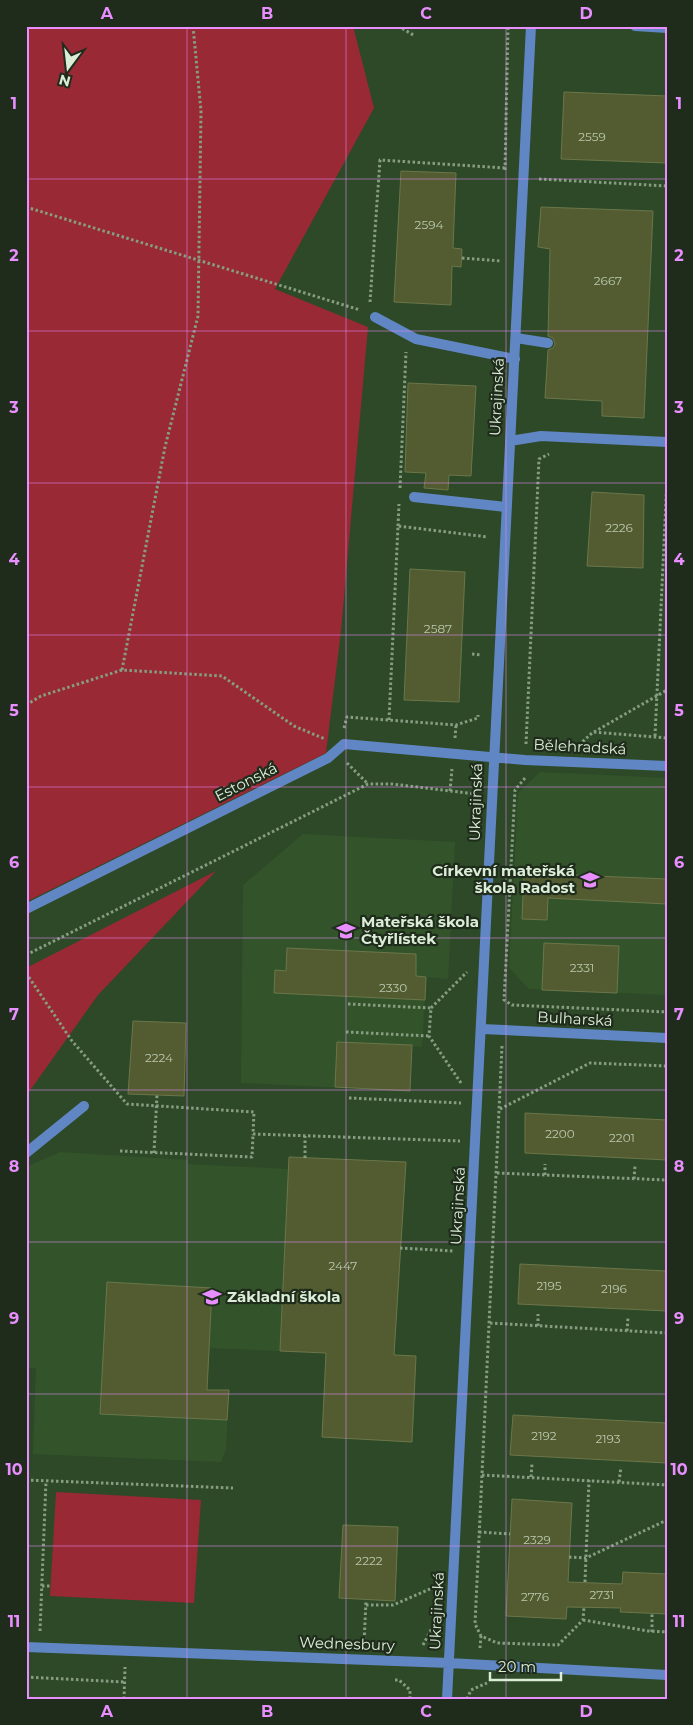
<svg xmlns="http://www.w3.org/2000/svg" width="693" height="1725" viewBox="0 0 693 1725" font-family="Montserrat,sans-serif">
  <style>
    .built { fill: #33542b }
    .green { fill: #992935 }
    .building { fill: #535c31; stroke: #6b764a }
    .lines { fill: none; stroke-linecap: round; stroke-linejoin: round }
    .path { stroke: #879d82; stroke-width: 3; stroke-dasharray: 2.5 2.5; stroke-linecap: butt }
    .service { stroke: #6086c3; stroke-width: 10 }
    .minor { stroke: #6086c3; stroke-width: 10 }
    .grid { fill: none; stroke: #e88eff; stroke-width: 1; stroke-opacity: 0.55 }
    .labels { text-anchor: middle; stroke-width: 4.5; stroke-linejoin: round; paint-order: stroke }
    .number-label { font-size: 12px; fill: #b9c8ae }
    .street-label { font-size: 15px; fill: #dbecd7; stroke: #1f2c1c }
    .poi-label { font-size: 15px; font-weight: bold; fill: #dbecd7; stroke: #1f2c1c; text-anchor: start }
    .neatline { fill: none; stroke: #e88eff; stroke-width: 2 }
    .grid-label { font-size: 16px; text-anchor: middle; font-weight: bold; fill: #e88eff }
  </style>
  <rect width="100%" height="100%" fill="#2e4927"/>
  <path class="built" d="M540 772 667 778V995L529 989 509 968 518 793Z
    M303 834 455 842 448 979 426 977 422 1047 412 1046 410 1091 241 1083 243 885Z
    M60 1152 188 1160V1164L288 1169 289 1157 406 1162 403 1208 358 1354 416 1356 412 1442 322 1437 326 1353 210 1348 207 1390H229L226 1449 221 1462 33 1454 36 1368H26V1167Z"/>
  <path class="green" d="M26 26H353L374 108 275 289 368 327 341 631 326 753 26 902Z
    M216 871 98 995 26 1096V968Z
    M56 1492 201 1500 194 1603 50 1596Z"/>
  <path class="building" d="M564 92 667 96V163L561 159Z
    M401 171 456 173 453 248 462 249 461 267 452 266 451 305 394 302Z
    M541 207 653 211 644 418 602 416V401L545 398 548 350 553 348 555 344 553 338 548 336 550 249 538 247Z
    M408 383 476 386 471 476 449 475 448 490 424 488 426 473 405 472Z
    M592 492 644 495 643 568 587 566Z
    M410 569 465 572 459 702 404 700Z
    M524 873 667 879V904L548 898 547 920 522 919Z
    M544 943 619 946 617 993 542 990Z
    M287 948 416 954V976L426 977 425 1000 274 993 275 970 286 971Z
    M133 1021 186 1023 184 1096 128 1094Z
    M337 1042 412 1045 410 1091 335 1087Z
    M525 1113 667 1120V1160L525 1153Z
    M289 1157 406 1162 394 1355 416 1356 412 1442 322 1437 326 1353 280 1351Z
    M520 1264 667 1271V1311L518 1304Z
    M107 1282 212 1288 207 1390H229L227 1420 100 1414Z
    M513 1415 667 1423V1463L510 1455Z
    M512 1499 572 1503 568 1582 622 1584 623 1572 667 1574V1614L620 1612 621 1608 567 1607 566 1619 506 1616Z
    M343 1525 398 1527 395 1601 339 1598Z"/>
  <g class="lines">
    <path class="path" d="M398 26 415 36
      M505 170 508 26
      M539 179 667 186
      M26 207 360 310
      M462 258 501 261
      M370 302 380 160 505 168
      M400 488 406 352
      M398 526 399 504
      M472 654 482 655
      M122 670 165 447 198 316 201 111 193 26
      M26 705 41 696 122 670 222 676 294 726 325 739
      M389 720 398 526 488 537
      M344 728 347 717 456 725 478 718V715
      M594 732 667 690
      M655 736 667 479
      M455 738 456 725
      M526 744 539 459 549 454
      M579 745 593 732 667 738
      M347 763 368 784
      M525 778 515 790 504 1000 512 1005 667 1012
      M450 791 452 769
      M26 955 368 784H392L476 794
      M26 973 72 1041 127 1104 254 1112 253 1134 460 1141
      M348 1004 431 1008
      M346 1032 429 1036
      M502 1046 475 1624 481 1636 497 1643 558 1645 583 1620 584 1607
      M461 1083 429 1036 431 1008 467 972
      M349 1098 461 1103
      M500 1109 590 1063 667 1066
      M120 1151 252 1157 253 1134
      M154 1153 157 1095
      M305 1158V1136
      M497 1173 667 1180
      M545 1175V1164
      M634 1179 635 1166
      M400 1248 454 1251
      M490 1323 667 1333
      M538 1326V1314
      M627 1331 628 1318
      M482 1475 667 1485
      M531 1477 532 1464
      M26 1480 233 1488
      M619 1482 621 1467
      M479 1532 510 1534
      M569 1557 586 1558 667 1520
      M585 1582 589 1480
      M42 1586H51
      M366 1605H393L437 1586
      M583 1620 648 1631 667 1632
      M40 1631 46 1481
      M652 1632V1613
      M364 1645 366 1600
      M423 1645 432 1628
      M480 1648 481 1636
      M26 1677 125 1682
      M395 1680H399L410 1690V1699
      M124 1699 125 1667
      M467 1699 471 1690 487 1683"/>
    <path class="service" d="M375 317 416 339 515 359
      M516 338 548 343
      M414 497 506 507
      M26 1153 84 1106"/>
    <path class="minor" d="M635 26 667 28
      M510 441 541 436 667 442
      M26 909 328 758 344 744 525 760 667 766
      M482 1029 667 1038
      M26 1647 449 1663 667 1675
      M447 1699 531 26"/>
  </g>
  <path class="grid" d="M187 26V1699M346 26V1699M506 26V1699M26 179H667M26 331H667M26 483H667M26 635H667M26 787H667M26 938H667M26 1090H667M26 1242H667M26 1394H667M26 1546H667"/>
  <defs>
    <g id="school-bare" transform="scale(1.5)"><path d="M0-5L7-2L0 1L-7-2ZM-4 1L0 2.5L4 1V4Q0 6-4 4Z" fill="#e88eff" stroke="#1f2c1c" stroke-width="2.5" paint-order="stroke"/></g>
  </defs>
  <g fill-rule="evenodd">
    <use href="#school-bare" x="590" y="880"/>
    <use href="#school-bare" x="346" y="931"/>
    <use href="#school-bare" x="212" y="1297"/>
  </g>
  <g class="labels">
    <g class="number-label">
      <text x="592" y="141">2559</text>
      <text x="429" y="229">2594</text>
      <text x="608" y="285">2667</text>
      <text x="619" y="532">2226</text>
      <text x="438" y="633">2587</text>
      <text x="582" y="972">2331</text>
      <text x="393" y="992">2330</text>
      <text x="159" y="1062">2224</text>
      <text x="560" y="1138">2200</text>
      <text x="622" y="1142">2201</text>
      <text x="343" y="1270">2447</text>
      <text x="549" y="1290">2195</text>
      <text x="614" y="1293">2196</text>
      <text x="544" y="1440">2192</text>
      <text x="608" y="1443">2193</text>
      <text x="537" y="1544">2329</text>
      <text x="369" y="1565">2222</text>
      <text x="602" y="1599">2731</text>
      <text x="535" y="1601">2776</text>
    </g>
    <g class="street-label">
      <text transform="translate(497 397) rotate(-87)" y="5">Ukrajinská</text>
      <text transform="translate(580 747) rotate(3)" y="5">Bělehradská</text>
      <text transform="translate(246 782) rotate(-27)" y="5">Estonská</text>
      <text transform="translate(476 802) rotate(-88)" y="5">Ukrajinská</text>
      <text transform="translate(575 1019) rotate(3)" y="5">Bulharská</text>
      <text transform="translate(458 1206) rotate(-87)" y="5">Ukrajinská</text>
      <text transform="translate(437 1611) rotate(-87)" y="5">Ukrajinská</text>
      <text transform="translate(347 1644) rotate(2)" y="5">Wednesbury</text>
    </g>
    <g class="poi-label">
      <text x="575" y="876" text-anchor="end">Církevní mateřská<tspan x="575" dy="17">škola Radost</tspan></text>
      <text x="361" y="927">Mateřská škola<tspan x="361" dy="17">Čtyřlístek</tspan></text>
      <text x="227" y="1302">Základní škola</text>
    </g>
  </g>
  <rect width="693" height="1725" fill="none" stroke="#1f2c1c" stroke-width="55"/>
  <g transform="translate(68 68) rotate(195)" stroke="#1f2c1c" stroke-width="4" paint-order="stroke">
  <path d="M0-4L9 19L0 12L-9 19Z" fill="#dbecd7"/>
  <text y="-8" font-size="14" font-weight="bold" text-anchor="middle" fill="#dbecd7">N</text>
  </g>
  <path d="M490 1672v8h71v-8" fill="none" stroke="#dbecd7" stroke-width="2.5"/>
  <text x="498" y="1672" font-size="15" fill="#dbecd7" stroke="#1f2c1c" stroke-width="4" paint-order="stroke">20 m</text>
  <rect x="28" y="28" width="638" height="1670" class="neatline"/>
  <g class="grid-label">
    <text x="107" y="19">A</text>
    <text x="267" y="19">B</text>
    <text x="426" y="19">C</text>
    <text x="586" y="19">D</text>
    <text x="14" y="109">1</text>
    <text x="679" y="109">1</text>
    <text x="14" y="261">2</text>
    <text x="679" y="261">2</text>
    <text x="14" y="413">3</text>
    <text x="679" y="413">3</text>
    <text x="14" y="565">4</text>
    <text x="679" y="565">4</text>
    <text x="14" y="716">5</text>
    <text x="679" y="716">5</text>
    <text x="14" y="868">6</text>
    <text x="679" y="868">6</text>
    <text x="14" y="1020">7</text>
    <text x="679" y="1020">7</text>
    <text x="14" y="1172">8</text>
    <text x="679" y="1172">8</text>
    <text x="14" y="1324">9</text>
    <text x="679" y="1324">9</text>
    <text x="14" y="1475">10</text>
    <text x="679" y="1475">10</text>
    <text x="14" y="1627">11</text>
    <text x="679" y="1627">11</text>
    <text x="107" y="1717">A</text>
    <text x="267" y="1717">B</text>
    <text x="426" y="1717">C</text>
    <text x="586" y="1717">D</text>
  </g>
</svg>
